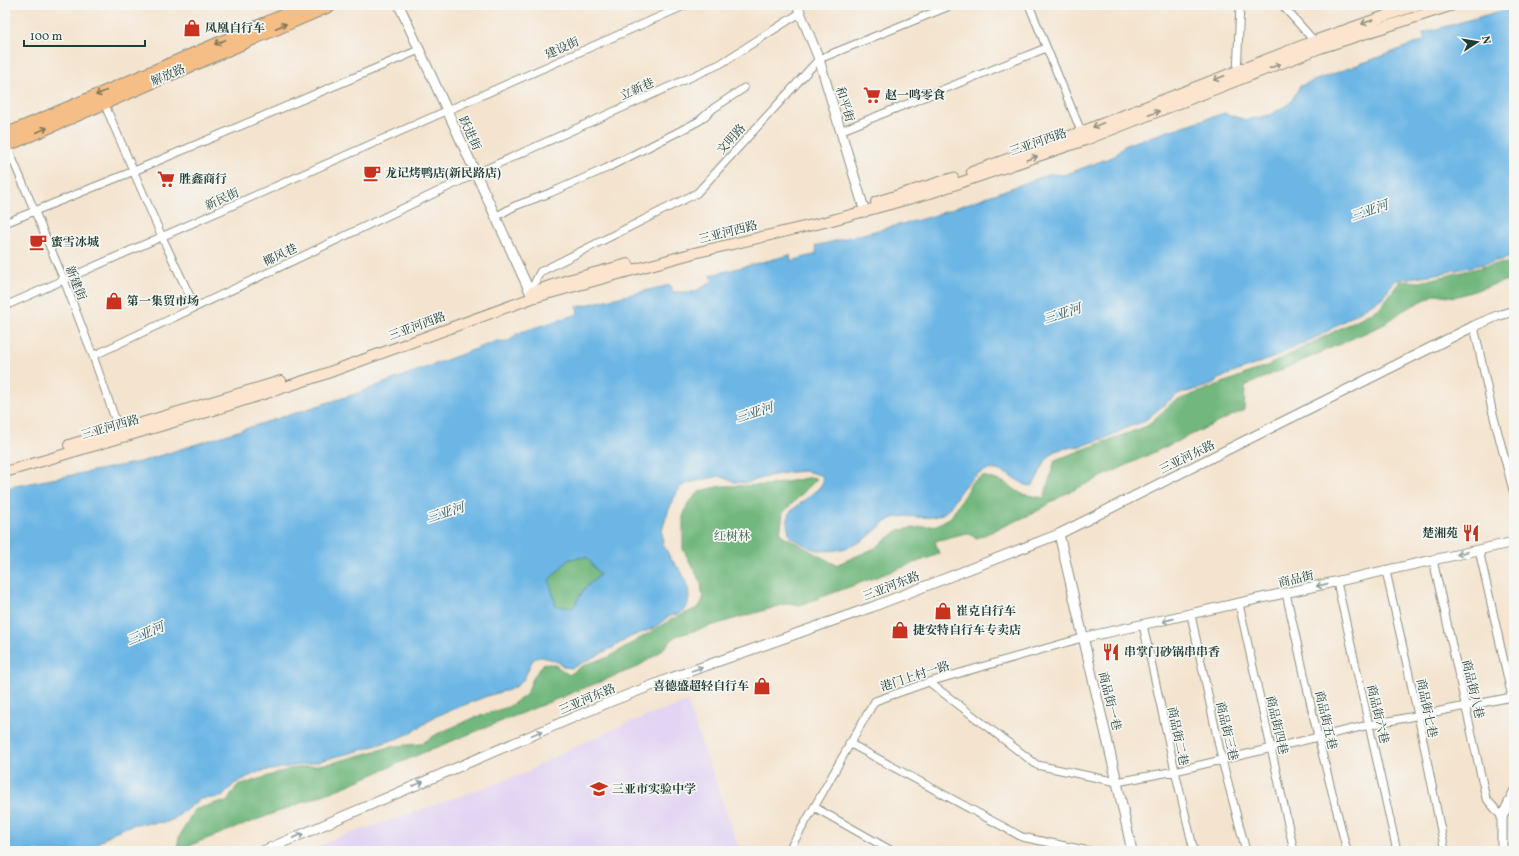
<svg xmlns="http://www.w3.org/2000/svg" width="1519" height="856" viewBox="0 0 1519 856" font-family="Vollkorn,'Noto Serif SC',serif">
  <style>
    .built { fill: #e2d4f3 }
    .forest { fill: #72b87e; stroke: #487a59 }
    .water { fill: #6cb6e5; stroke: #467a8c; fill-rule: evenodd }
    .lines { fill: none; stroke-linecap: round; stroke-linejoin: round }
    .minor-casing { stroke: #8a9082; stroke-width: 9 }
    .tertiary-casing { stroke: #8a9082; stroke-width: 11 }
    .secondary-casing { stroke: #8a9082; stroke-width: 12 }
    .primary-casing { stroke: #8a9082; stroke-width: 14 }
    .minor { stroke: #fff; stroke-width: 7 }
    .tertiary { stroke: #fff; stroke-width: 9 }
    .secondary { stroke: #fbe5cf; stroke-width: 10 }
    .primary { stroke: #f6be87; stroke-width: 12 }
    .oneway { stroke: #8d9182 }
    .oneway2 { stroke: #807759 }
    .oneway3 { stroke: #8f9e9a }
    .labels { text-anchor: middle; stroke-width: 3.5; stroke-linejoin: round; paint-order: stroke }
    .poi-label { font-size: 12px; font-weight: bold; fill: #1f3d34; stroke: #f6f6f2; text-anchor: start }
    .street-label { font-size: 12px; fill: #1f3d34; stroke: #f6f6f2 }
    .park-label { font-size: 12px; fill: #355c47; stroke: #f6f6f2 }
    .water-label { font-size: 13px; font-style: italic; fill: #325b60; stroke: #f6f6f2 }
  </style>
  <rect width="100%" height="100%" fill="#f6f6f2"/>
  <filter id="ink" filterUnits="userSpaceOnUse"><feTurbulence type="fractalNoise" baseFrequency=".025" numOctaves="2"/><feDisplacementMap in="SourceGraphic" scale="8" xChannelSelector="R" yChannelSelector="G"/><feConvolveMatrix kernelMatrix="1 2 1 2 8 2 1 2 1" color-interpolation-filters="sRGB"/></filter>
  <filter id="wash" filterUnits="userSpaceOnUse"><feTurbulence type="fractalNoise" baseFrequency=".012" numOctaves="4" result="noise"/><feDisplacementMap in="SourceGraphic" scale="16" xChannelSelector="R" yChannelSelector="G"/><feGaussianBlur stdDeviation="0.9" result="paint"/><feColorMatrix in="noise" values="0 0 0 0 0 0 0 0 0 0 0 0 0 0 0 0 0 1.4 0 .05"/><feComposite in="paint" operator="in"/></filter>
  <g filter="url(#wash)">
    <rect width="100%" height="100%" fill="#f4e4cf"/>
    <path class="built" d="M687 702 740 851H310L338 837 380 824 523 774 559 754 628 723Z"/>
    <path class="forest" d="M1514 262V278L1455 297 1436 294 1402 311 1385 324 1245 386 1244 410 1065 494 1034 513 977 538 966 533 935 541 939 554 800 605 789 603 676 636 659 653 637 667 427 751 346 786 177 850 179 837 194 810 216 803 227 802 237 786 290 769 332 763 394 746 421 744 437 734 476 717 508 707 526 695 534 676 544 663 555 665 569 675 586 664 609 657 672 619 698 608 703 600 701 583 683 549V517L688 503 700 491 721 486 770 485 812 477 817 479 783 513 780 534 836 565 875 548 899 530 937 525 951 517 972 482 983 476 1003 482 1022 494 1044 498 1055 460 1147 426 1173 402 1269 365 1380 308 1400 281 1420 282 1491 265Z
      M587 557 600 575 584 589 573 609 556 606 549 580 569 559Z"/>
    <path class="water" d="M1514 7V257L1443 273 1396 280 1392 283 1385 296 1321 335 1270 359 1225 376 1208 386 1176 395 1143 422 1131 426 1103 439 1081 446 1061 449 1054 452 1046 460 1037 478 1033 485 1030 486 1026 485C1016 480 1006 472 996 470 980 467 965 484 957 496 953 502 949 511 942 514 927 522 909 513 894 518 884 521 877 530 869 536 855 547 835 553 818 550 808 548 799 542 790 537L787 524 790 512 819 488 823 482V478L820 475 806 471 792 472 769 476 747 483 734 482 720 476 688 483 679 488 669 509 662 530 663 544 671 559 681 571 688 586 689 598 687 607 681 613 668 617 654 628 630 637 612 648 572 668 564 667 558 662 550 659 541 657 535 658 531 663 524 679 518 685 509 690 487 696 434 717 413 732 396 739 365 749 312 763 258 772 234 784 222 797 200 799 174 819 167 822 135 824 114 832 97 844 87 849 74 851H5V488L140 462 355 394 497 341H509L518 333 578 314 577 307 670 285 673 292H694L713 281 711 275 790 255 791 261 817 254 815 246 930 217 1050 174 1064 175 1115 156 1125 145 1224 113 1246 120 1270 115 1290 103 1300 86 1425 40 1423 33ZM587 557 600 575 584 589 573 608 556 606 549 580 569 559Z"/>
  </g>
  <g filter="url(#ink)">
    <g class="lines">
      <g class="minor-casing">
        <path id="minor" d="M1029 5 1083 136
          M1282 5 1316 43
          M1237 74 1240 5
          M104 103 162 237 195 307
          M840 131 1046 48
          M7 146 64 280 93 356 119 430
          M495 217 515 206 550 193 607 168 672 135 699 121 714 108 744 88
          M5 223 134 171 419 50
          M530 292 540 272 697 193 819 59 952 5
          M5 306 686 5
          M1474 326 1492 410 1514 494
          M93 356 475 174 720 64 800 13
          M1479 550 1514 706
          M1433 560 1486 798 1502 817
          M1386 571 1418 715 1445 851
          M1337 582 1397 851
          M1286 593 1318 737 1347 851
          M1239 604 1294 851
          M1191 615 1222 760 1246 851
          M1143 625 1175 771 1194 851
          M929 682 1037 765 1117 782 1175 771 1369 725 1512 697
          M849 743 1022 837 1089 851
          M814 807 892 851
          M788 851C819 802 845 750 875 701L929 682 1082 638"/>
      </g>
      <g class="tertiary-casing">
        <path id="tertiary" d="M399 5 530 292
          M797 5 819 59 865 212
          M1059 534 1117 782 1132 851
          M1082 638 1514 542
          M263 851 607 703 671 678 872 607 1059 534 1474 326 1497 316 1514 311
          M1502 851V817L1514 792"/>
      </g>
      <g class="secondary-casing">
        <path id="secondary" d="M972 172 1081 132 1314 41 1417 5
          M876 202 953 178
          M532 292 568 280 628 264
          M69 445 281 381
          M5 472 214 410 319 376 532 298 694 253 825 222 930 193 1085 140 1320 48 1453 5"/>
      </g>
      <g class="primary-casing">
        <path id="primary" d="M5 135 308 5
          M5 146 331 5"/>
      </g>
      <use href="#minor" class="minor"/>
      <use href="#tertiary" class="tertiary"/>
      <use href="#secondary" class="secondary"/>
      <use href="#primary" class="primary"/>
    </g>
    <defs><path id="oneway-shaft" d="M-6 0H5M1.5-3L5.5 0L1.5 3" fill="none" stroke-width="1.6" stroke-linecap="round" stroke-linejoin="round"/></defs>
    <g class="oneway">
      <use href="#oneway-shaft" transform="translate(1367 22) rotate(160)"/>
      <use href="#oneway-shaft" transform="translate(1275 66) rotate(-21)"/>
      <use href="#oneway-shaft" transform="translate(1219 78) rotate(159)"/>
      <use href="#oneway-shaft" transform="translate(1154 113) rotate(-21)"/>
      <use href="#oneway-shaft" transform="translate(1098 125) rotate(158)"/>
      <use href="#oneway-shaft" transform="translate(1032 158) rotate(-19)"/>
    </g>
    <g class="oneway2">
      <use href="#oneway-shaft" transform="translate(281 26) rotate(-23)"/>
      <use href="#oneway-shaft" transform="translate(220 42) rotate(157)"/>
      <use href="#oneway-shaft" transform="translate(101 93) rotate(156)"/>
      <use href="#oneway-shaft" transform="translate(42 130) rotate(-24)"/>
    </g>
    <g class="oneway3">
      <use href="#oneway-shaft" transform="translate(1462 553) rotate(167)"/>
      <use href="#oneway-shaft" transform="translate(1322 585) rotate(167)"/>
      <use href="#oneway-shaft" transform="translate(1168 620) rotate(167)"/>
      <use href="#oneway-shaft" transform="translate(697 669) rotate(-19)"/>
      <use href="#oneway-shaft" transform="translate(537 733) rotate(-23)"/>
      <use href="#oneway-shaft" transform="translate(418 784) rotate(-23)"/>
      <use href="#oneway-shaft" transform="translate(298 836) rotate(-23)"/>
    </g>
  </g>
  <defs>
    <g id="shop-bare" transform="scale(1.38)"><path d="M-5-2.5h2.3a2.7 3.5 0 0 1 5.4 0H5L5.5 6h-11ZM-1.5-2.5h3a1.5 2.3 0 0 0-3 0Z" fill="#c8321e" stroke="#f6f6f2" stroke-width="2.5" paint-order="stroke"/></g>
    <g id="supermarket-bare" transform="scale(1.38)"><path d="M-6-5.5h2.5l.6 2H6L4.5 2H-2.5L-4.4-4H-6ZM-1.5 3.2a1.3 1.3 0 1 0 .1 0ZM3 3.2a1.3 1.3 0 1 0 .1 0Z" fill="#c8321e" stroke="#f6f6f2" stroke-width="2.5" paint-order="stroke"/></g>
    <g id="cafe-bare" transform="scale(1.38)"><path d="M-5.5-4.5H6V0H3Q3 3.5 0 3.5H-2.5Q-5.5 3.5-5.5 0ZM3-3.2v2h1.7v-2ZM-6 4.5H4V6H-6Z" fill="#c8321e" stroke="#f6f6f2" stroke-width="2.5" paint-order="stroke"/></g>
    <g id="restaurant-bare" transform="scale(1.38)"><path d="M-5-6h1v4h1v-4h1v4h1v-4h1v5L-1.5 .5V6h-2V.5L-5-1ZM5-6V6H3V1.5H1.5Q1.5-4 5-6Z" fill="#c8321e" stroke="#f6f6f2" stroke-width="2.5" paint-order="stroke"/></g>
    <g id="school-bare" transform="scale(1.38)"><path d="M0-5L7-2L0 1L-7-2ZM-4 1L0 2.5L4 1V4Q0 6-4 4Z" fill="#c8321e" stroke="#f6f6f2" stroke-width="2.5" paint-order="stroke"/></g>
  </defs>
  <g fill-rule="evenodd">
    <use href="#shop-bare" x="192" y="28"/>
    <use href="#supermarket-bare" x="872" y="95"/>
    <use href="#cafe-bare" x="372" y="173"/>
    <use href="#supermarket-bare" x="166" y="179"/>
    <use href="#cafe-bare" x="38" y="242"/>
    <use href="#shop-bare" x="114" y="301"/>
    <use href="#restaurant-bare" x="1471" y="533"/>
    <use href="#shop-bare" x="943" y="611"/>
    <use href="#shop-bare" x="900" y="630"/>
    <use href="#restaurant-bare" x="1111" y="652"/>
    <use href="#shop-bare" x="762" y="686"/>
    <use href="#school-bare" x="599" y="789"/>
  </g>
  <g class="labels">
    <g class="poi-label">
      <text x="205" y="32">凤凰自行车</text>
      <text x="885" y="99">赵一鸣零食</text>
      <text x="385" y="177">龙记烤鸭店(新民路店)</text>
      <text x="179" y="183">胜鑫商行</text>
      <text x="51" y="246">蜜雪冰城</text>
      <text x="127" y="305">第一集贸市场</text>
      <text x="1458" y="537" text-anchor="end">楚湘苑</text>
      <text x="956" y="615">崔克自行车</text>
      <text x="913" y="634">捷安特自行车专卖店</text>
      <text x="1124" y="656">串掌门砂锅串串香</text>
      <text x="749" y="690" text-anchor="end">喜德盛超轻自行车</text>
      <text x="612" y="793">三亚市实验中学</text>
    </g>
    <g class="street-label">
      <text transform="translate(562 48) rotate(-24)" y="4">建设街</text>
      <text transform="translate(168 75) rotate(-23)" y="4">解放路</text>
      <text transform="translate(637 89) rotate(-24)" y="4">立新巷</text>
      <text transform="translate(845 104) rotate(73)" y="4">和平街</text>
      <text transform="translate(470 133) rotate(65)" y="4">跃进街</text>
      <text transform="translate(731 139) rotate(-48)" y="4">文明路</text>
      <text transform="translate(1038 142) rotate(-19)" y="4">三亚河西路</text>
      <text transform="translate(222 199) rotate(-24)" y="4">新民街</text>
      <text transform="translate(728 232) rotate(-14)" y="4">三亚河西路</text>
      <text transform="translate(280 255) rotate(-25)" y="4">椰风巷</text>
      <text transform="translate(76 283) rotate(68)" y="4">新建街</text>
      <text transform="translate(417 326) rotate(-20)" y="4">三亚河西路</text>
      <text transform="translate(110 427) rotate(-16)" y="4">三亚河西路</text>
      <text transform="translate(1187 457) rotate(-26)" y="4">三亚河东路</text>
      <text transform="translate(1296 579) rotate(-13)" y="4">商品街</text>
      <text transform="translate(891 586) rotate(-21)" y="4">三亚河东路</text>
      <text transform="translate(915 676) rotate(-18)" y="4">港门上村一路</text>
      <text transform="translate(1473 689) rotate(77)" y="4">商品街八巷</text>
      <text transform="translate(587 699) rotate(-23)" y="4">三亚河东路</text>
      <text transform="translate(1110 701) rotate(76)" y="4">商品街一巷</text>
      <text transform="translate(1427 708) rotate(78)" y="4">商品街七巷</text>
      <text transform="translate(1378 714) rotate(77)" y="4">商品街六巷</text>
      <text transform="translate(1326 720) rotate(77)" y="4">商品街五巷</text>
      <text transform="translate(1277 725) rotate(77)" y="4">商品街四巷</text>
      <text transform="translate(1227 731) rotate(77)" y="4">商品街三巷</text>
      <text transform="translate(1178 736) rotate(78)" y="4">商品街二巷</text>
    </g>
    <g class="park-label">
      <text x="732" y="540">红树林</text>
    </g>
    <g class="water-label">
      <text transform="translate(1369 210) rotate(-19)" y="5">三亚河</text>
      <text transform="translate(1062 313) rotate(-18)" y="5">三亚河</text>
      <text transform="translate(754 412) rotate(-18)" y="5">三亚河</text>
      <text transform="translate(445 512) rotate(-18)" y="5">三亚河</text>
      <text transform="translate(145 633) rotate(-23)" y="5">三亚河</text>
    </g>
  </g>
  <rect width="1519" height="856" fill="none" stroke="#f6f6f2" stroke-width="20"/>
  <g transform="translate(1477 42) rotate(78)" stroke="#f6f6f2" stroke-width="3" paint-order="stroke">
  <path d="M0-3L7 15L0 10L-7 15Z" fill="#1f3d34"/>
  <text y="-6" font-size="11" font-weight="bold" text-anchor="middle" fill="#1f3d34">N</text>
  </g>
  <path d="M24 40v6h121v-6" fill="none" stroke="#1f3d34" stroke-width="2"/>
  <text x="30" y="40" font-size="12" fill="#1f3d34" stroke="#f6f6f2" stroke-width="3" paint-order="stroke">100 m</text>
</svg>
